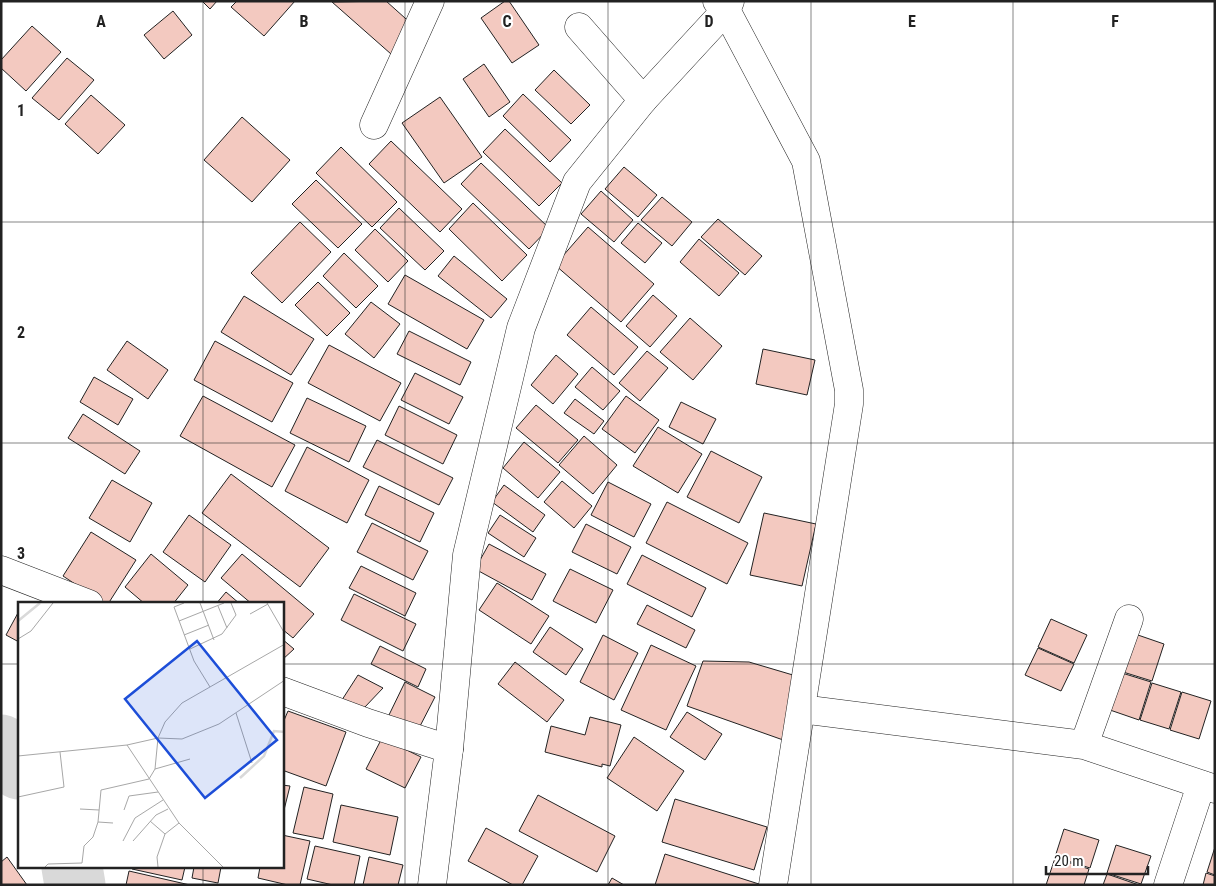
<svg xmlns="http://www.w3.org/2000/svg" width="1216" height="886" viewBox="0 0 1216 886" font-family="'Roboto Condensed',sans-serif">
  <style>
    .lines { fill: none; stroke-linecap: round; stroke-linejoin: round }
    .river { stroke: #d9d9d9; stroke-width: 61 }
    .building { fill: #f3c9c0; stroke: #222 }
    .street-casing { stroke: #222; stroke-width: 29 }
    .secondary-casing { stroke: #222; stroke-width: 29 }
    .street { stroke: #fff; stroke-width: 28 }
    .secondary { stroke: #fff; stroke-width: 28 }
    .grid { fill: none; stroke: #222; stroke-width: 1; stroke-opacity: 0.55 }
    .inset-river { fill: none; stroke: #d9d9d9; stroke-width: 2.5 }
    .inset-road { fill: none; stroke: #a7a7a7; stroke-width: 1 }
    .view { fill: #1d4ed8; fill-opacity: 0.15; stroke: #1d4ed8; stroke-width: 2.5 }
    .inset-edge { fill: none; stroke: #222; stroke-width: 2.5 }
    .grid-label { font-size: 16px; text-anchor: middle; font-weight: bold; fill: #222; stroke: #fff; stroke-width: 4; stroke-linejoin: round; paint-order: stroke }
  </style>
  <rect width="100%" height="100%" fill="#fff"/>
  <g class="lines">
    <path class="river" d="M1 745 19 769
      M72 867 75 885"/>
  </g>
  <path class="building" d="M202 1H217L210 9Z
    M237 1H295L264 36 231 7Z
    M386 1 415 27 391 54 332 2Z
    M505 1H509L539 45 512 63 481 18Z
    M173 11 192 35 164 59 144 35Z
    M32 26 61 52 26 91 1 68V60Z
    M67 58 94 80 59 120 32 98Z
    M484 64 510 102 489 117 463 79Z
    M554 70 590 105 571 124 535 90Z
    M523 94 571 140 550 162 503 116Z
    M91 95 125 125 98 154 65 124Z
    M440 97 482 157 444 183 402 123Z
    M242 117 290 160 252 202 204 160Z
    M505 129 562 183 539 206 483 152Z
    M391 141 462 209 440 232 369 164Z
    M341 147 397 202 372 227 316 173Z
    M481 163 549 228 529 249 461 184Z
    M624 167 657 195 638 217 605 189Z
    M316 180 362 224 338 248 292 204Z
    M601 191 633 220 614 242 581 214Z
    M662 197 692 222 672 246 641 220Z
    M473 203 527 255 502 281 449 229Z
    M399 208 444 251 425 270 380 228Z
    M718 219 762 256 745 275 701 237Z
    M300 222 331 252 282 303 251 273Z
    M638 223 662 243 645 263 621 243Z
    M588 227 654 284 621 322 555 265Z
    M375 229 408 261 388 282 355 250Z
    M699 239 739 273 719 296 680 262Z
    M344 253 378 286 356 308 323 276Z
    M454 256 507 299 491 318 438 276Z
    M405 275 484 320 467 349 388 304Z
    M318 282 350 313 327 336 295 305Z
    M653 295 677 316 650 347 626 326Z
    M244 296 314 339 291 375 221 332Z
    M371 302 400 324 374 358 345 334Z
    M591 307 638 347 614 375 567 335Z
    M690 318 722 346 693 380 660 352Z
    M409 331 471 362 460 385 397 354Z
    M127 341 168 370 148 399 107 370Z
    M215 341 293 383 272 422 194 380Z
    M329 345 401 383 380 421 308 383Z
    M763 349 815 360 807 395 756 384Z
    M647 351 668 368 640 401 619 383Z
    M556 355 578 374 553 404 531 385Z
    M592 367 620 391 603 410 575 387Z
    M415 373 463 397 449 424 401 400Z
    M94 377 133 399 118 425 80 402Z
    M203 396 295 445 272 487 180 436Z
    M626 396 659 420 635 453 602 429Z
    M307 398 366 426 349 462 290 433Z
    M575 399 604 421 594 434 564 413Z
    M681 402 716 419 703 444 669 427Z
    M536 405 578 440 558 463 516 428Z
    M399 406 457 435 443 464 385 435Z
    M83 414 140 451 125 474 68 438Z
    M658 427 702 454 678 493 633 466Z
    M584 436 617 465 593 494 559 465Z
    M377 440 453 478 439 505 363 467Z
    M524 442 560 472 538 498 503 468Z
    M307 447 369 480 347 523 285 491Z
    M711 451 762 477 739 523 687 497Z
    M231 474 329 548 300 587 202 513Z
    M112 480 152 503 130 542 89 518Z
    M562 481 592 506 574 528 544 502Z
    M608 482 651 504 634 537 591 515Z
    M504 485 545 515 533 532 492 502Z
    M379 486 434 513 420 542 365 515Z
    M667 502 748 543 727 584 646 543Z
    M764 513 816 524 802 586 750 575Z
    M189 515 231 545 205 582 163 552Z
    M500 515 536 538 524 557 488 533Z
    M372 523 428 551 413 580 357 552Z
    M586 524 631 547 617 574 572 552Z
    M91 532 136 560 108 604H105L63 576Z
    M489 544 546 574 532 600 475 569Z
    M151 554 188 585 173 604H145L125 587Z
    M242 554 314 614 293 638 282 629V604H252L221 578Z
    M642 555 706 588 692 617 627 584Z
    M361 566 416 593 405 616 349 588Z
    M570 569 613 590 596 623 553 601Z
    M497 583 549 616 531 644 479 610Z
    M226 592 240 604H216Z
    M354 594 416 624 403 651 341 620Z
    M647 605 695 630 686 648 637 624Z
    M19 611V642L6 635Z
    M1051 619 1087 635 1074 663 1038 647Z
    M550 627 583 649 566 675 533 652Z
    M1135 634 1164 644 1152 681 1123 672Z
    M603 635 638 653 614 700 580 682Z
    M282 639 294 649 282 660Z
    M651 645 696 666 666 730 621 710Z
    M380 646 426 669 418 687 371 664Z
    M1038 648 1074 664 1061 691 1025 675Z
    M703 661 749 662 803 678 786 741 687 706Z
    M515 662 564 700 547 722 498 684Z
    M1122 673 1151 682 1139 720 1110 710Z
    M358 675 383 688 364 708 340 703Z
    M405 682 435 697 417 732 388 717Z
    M1152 683 1181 692 1169 729 1140 720Z
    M1182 692 1211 701 1199 739 1170 730Z
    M288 711 346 732 326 786 282 770V725Z
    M687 712 722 734 705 760 670 737Z
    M590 717 621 725 610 766 602 764V767L545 752 551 726 585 735Z
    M634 737 684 771 657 811 607 778Z
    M382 738 421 757 405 788 366 769Z
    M282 785 290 786 282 818Z
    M304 787 333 794 323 839 293 833Z
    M538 795 615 836 597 872 519 831Z
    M675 799 767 827 754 870 662 842Z
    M341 805 398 817 390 855 333 842Z
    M486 828 538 856 522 885H513L468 861Z
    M1064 829 1099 840 1090 868 1055 857Z
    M282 835 310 841 300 885H288L258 878 260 867H282Z
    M1116 845 1151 856 1141 884 1107 873Z
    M315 846 360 856 354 885H333L307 879Z
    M1215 847V875L1207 872Z
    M665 854 762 885H655Z
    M7 857 27 885H1V862Z
    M369 857 403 865 398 885H363Z
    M1055 858 1089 869 1084 885H1046Z
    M132 867H185L182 880 132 869Z
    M194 867H221L218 883 192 878Z
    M129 871 190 885H126Z
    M1206 873 1215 876V885H1203Z
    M1107 874 1139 885H1103Z
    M612 878 624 885H608Z"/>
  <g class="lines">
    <g class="street-casing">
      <path id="street" d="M717 1 726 10 806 161 849 390V404L773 885
        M579 27 643 100
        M374 125 430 1
        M1 570 89 604
        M282 691 368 723 449 749
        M801 709 1084 745 1215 789
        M1084 745 1129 619
        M1168 885 1201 785"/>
    </g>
    <g class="secondary-casing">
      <path id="secondary" d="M432 885 449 749 467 555 521 328 577 182 643 100 726 10 730 1"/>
    </g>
    <use href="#street" class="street"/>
    <use href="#secondary" class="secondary"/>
  </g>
  <path class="grid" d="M203 1V604M405 1V885M608 1V885M811 1V885M1013 1V885M1 222H1215M1 443H1215M1 664H19M282 664H1215M203 867V885"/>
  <g transform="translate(18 602)">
    <rect width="266" height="266" fill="#fff"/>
    <path class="inset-river" d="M0 19 22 1M222 176 246 154 256 129 267 130"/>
    <path class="inset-road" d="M166 1 156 5 176 59 192 85M182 1 196 38M249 1 267 32M200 4 209 26M232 12 250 2M161 19 206 1M166 33 191 23M0 37 13 29 35 1M172 47 204 32 218 13 213 1M218 111 234 161M109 143 161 221 205 265M0 154 109 143 140 136 164 137 201 122 267 78M172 157 137 167 140 136 147 120 164 101 267 42M0 195 46 185 42 150M62 207 81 208M106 208 111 194 140 190M132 219 147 232M80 220 95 221M105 239 117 216 145 198M115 239 138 213 150 207M27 265 30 262 64 261 66 244 75 235 80 220 83 188 131 177 137 167M140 265 139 255 147 232 161 221"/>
    <path class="view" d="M179 39 259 138 187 196 107 97Z"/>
    <rect width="266" height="266" class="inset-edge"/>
  </g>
  <g class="grid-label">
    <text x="101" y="27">A</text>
    <text x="304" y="27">B</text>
    <text x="507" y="27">C</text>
    <text x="709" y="27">D</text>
    <text x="912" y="27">E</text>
    <text x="1115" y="27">F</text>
    <text x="21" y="116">1</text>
    <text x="21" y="338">2</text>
    <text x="21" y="559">3</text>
  </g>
  <rect width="1216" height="886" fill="none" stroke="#222222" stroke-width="5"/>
  <path d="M1046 866v8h102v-8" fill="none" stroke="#222222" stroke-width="2.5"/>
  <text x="1054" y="866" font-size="15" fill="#222222" stroke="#ffffff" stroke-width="4" paint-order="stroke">20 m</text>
</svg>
